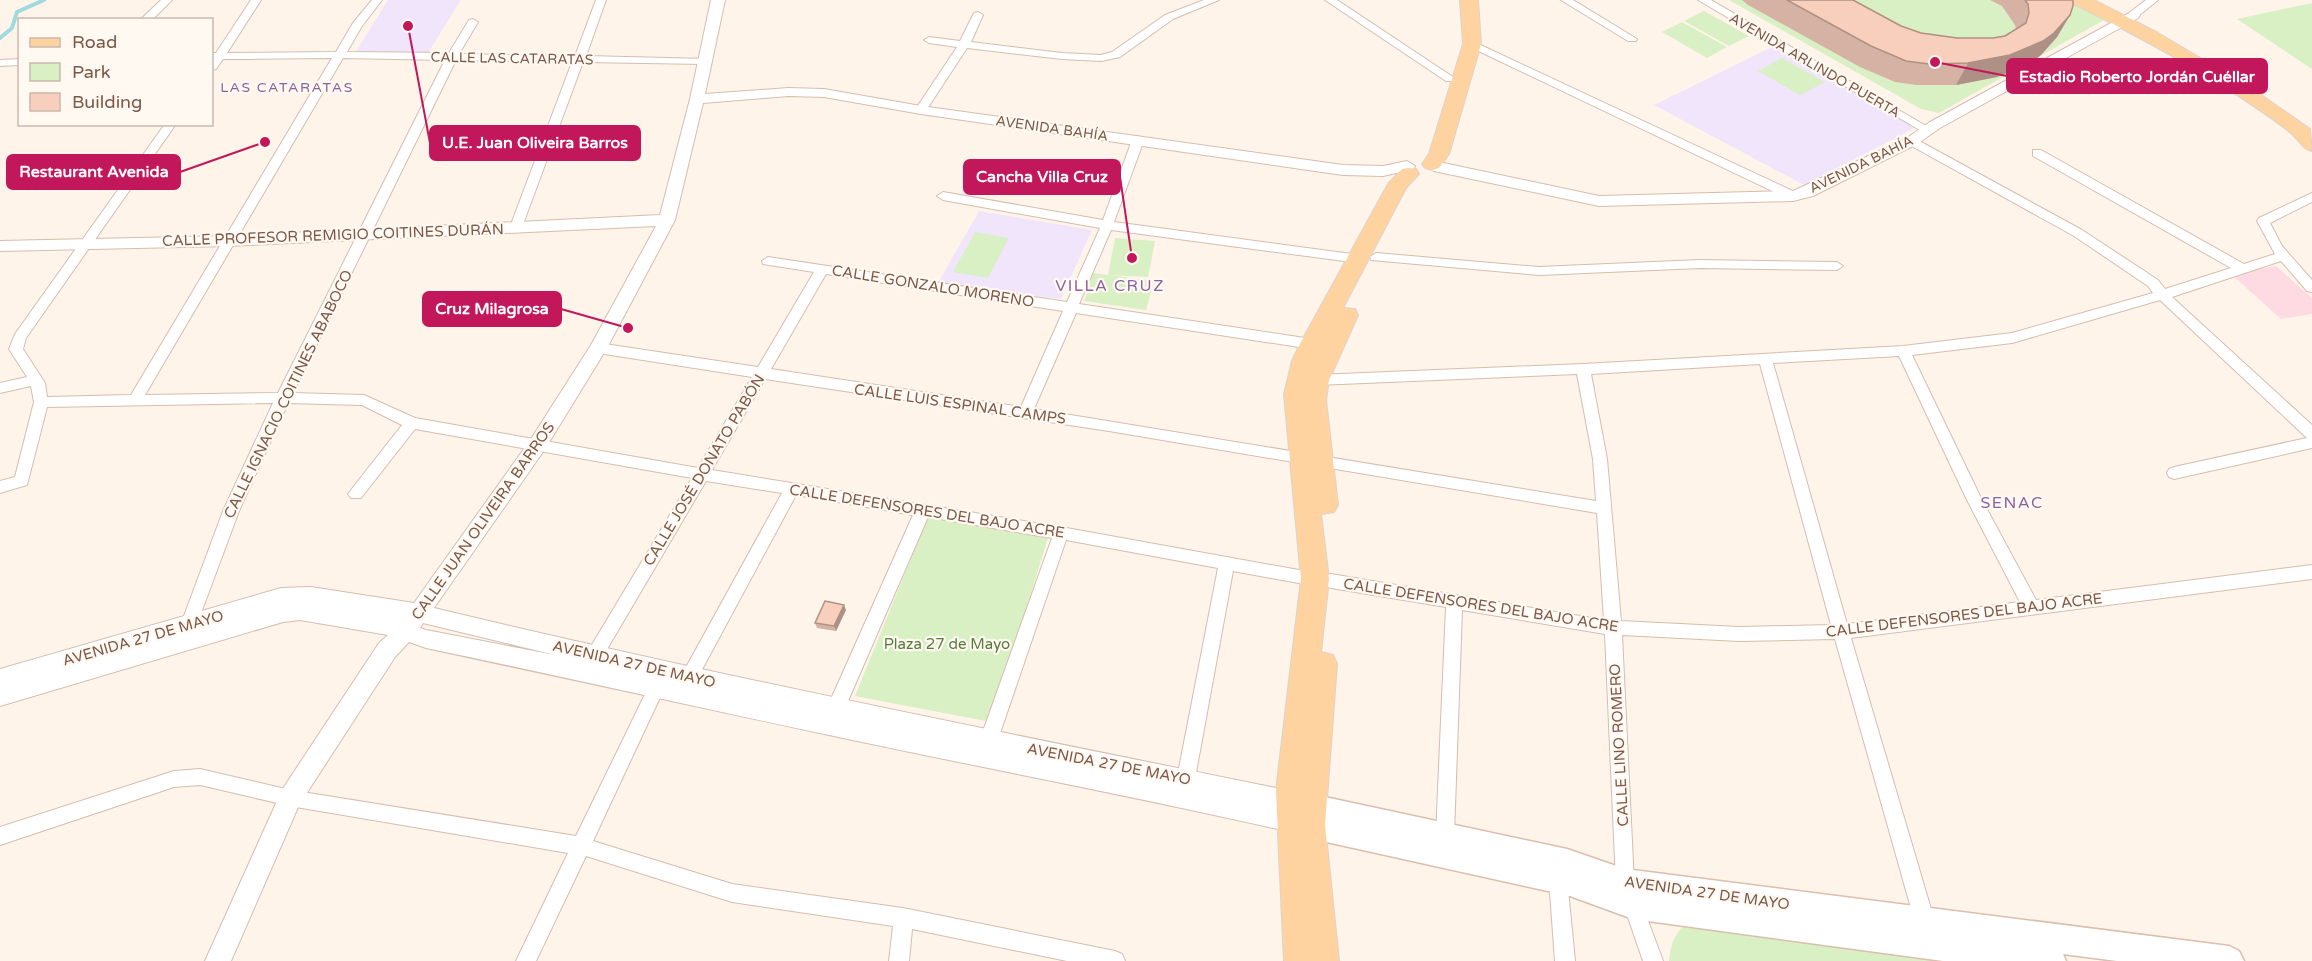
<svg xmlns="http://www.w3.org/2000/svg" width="2312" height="961" viewBox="0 0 2312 961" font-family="'Varela Round',sans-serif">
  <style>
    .education { fill: #f1e5fc }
    .medical { fill: #fedbe2 }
    .green { fill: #d9efc4 }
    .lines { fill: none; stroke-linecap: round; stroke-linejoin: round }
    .stream { stroke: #9fdadf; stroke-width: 4 }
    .minor-casing { stroke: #d5bdaf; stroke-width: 2 }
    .tertiary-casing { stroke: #d5bdaf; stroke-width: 2 }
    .secondary-casing { stroke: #dbbeae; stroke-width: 3 }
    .primary-casing { stroke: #ddd3cf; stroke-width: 2 }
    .minor { fill: #fff; fill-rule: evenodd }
    .tertiary { fill: #fff; fill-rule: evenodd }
    .secondary { fill: #fff; fill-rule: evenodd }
    .primary { fill: #ffd39f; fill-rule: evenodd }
    .wall { fill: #d5b2a3 }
    .shaded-wall { fill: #ae9184 }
    .building { fill: #f8cfbd; stroke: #ae9184; stroke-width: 1.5 }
    .labels { text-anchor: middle; stroke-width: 4.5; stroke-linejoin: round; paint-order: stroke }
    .far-street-label { font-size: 14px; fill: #7d5748; stroke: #fff9f1 }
    .far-neighbourhood-label { font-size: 14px; letter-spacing: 1.5px; fill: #8764a0; stroke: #fff9f1 }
    .street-label { font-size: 15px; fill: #7d5748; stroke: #fff9f1 }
    .park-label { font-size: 15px; fill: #557e3c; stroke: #fff9f1 }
    .neighbourhood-label { font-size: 16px; letter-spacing: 1.5px; fill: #8764a0; stroke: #fff9f1 }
    .leader { fill: none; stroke: #c2185b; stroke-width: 2 }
    .callout-dot { fill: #c2185b; stroke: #fff9f1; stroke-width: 2 }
    .callout { fill: #c2185b; stroke: #c2185b; stroke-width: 2 }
    .callout-label { font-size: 16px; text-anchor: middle; font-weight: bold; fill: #fff }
  </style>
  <rect width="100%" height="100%" fill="#fff4e9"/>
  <path class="education" d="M388 0H461L428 53H355Z
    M1774 46 1909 123 1913 129 1804 185 1654 105Z
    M979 211 1092 230 1061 299 938 283Z"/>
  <path class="medical" d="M2276 266 2312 298V314L2281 319 2231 274Z"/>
  <path class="green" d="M1729 0H2069L2100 16 2104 20 1939 113 1921 109Z
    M2312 3V69L2237 19Z
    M1704 11 1749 36 1729 46 1684 21Z
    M1682 22 1727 47 1707 58 1662 32Z
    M1782 58 1825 82 1800 95 1758 71Z
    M975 232 1009 238 988 278 953 272Z
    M1115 238 1155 241 1148 277 1109 275 1154 281 1146 310 1084 301 1093 273 1108 275Z
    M928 517 1048 538 991 722 855 696Z
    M1690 919 2017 961H1669C1671 941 1676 932 1690 919Z"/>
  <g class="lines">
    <path class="stream" d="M0 38 12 28 17 12 44 0"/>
    <g class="minor-casing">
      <path id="minor" d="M161 0H172L152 20H140Z
        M251 0H261L227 53 336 52 353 23 372 0H382L362 26 347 52 449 53 469 20 473 19 478 22 459 54 575 56 596 0H606L586 56 709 59 711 61 705 64 583 62 522 227 516 231 510 227 572 62 456 60 293 393 364 395 415 418 698 468 752 377 598 353 593 351 591 348 593 345 598 343 758 367 814 272 763 264 762 261 768 257 1067 302 1100 228 943 200 937 196 943 192 1103 220 1132 140 1138 136 1144 140 1114 222 1359 255 1365 259 1359 263 1111 230 1079 304 1312 339 1319 344 1312 349 1076 313 1034 409 1596 501 1593 459 1577 374 1317 385 1310 380 1317 375 1583 364 1903 346 2012 333 2153 293 2148 286 2074 236 1908 144 1906 141 1912 137 2082 230 2158 280 2165 289 2231 268 2033 156V150H2041L2244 264 2275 254 2257 221 2259 218 2312 193V202L2270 223 2282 246 2312 280V292L2307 291 2281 261 2172 297 2312 425V448L2174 479 2169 477 2167 473 2169 469 2174 467 2307 438 2160 300 2012 343 1912 355 1981 498 2036 600 2312 565V579L1851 638 1936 926 1933 933 1926 936 1919 933 1916 926 1835 639 1739 641 1622 635 1634 883 1663 961H1643L1616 883 1605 634 1462 610 1454 835 1451 841 1445 844 1439 841 1436 835 1446 607 1331 588 1325 586 1323 581 1325 576 1331 574 1604 620 1597 513 1109 431 765 379 712 470 1061 527 1321 574 1323 579 1321 584 1315 586 1233 571 1193 789 1190 795 1184 797 1178 795 1175 789 1218 568 1066 540 995 748 992 754 986 756 980 754 977 748 1052 538 928 517 841 717 838 722 832 725 826 722 823 717 913 515 796 495 691 690 685 692 679 690 677 685 679 680 782 493 706 481 596 668 590 670 584 668 582 663 584 658 692 478 415 429 361 498H351L348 494 351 490 402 425 362 405 288 403 239 511 194 632 192 637 186 639 180 637 178 632 223 511 273 403 47 407 27 485 0 493V481L15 477 34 402 31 386 0 393V383L27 377 9 349 15 334 165 124H176L26 338 23 349 45 383 47 397 131 395 332 58 223 59 216 69 212 70V53H216ZM343 58 445 60 278 393 145 395ZM826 274 1063 311 1021 407 771 369ZM1899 356 1966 498 2020 602 1847 624 1773 363ZM1760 364 1831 625 1739 627 1621 621 1607 459 1591 374Z
        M1204 0H1219L1173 19 1120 57 1101 61 1062 59 967 48 925 112H917L915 110 957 47 929 43 924 40 929 37 960 41 974 13 978 12 983 15 971 42 1062 53 1101 55 1112 52 1165 15Z
        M1325 0H1337L1456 79 1454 81H1446Z
        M1561 0H1573L1637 39 1636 41H1628Z
        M1698 0H1711L1933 130 1931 132H1923Z
        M2146 0H2158L2137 17H2129V13Z
        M1472 41 1797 193 1799 196 1797 199H1789L1468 46 1467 44Z
        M20 59V65L0 66V60Z
        M1376 253 1539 267 1700 260 1837 262 1843 266 1837 270 1700 268 1539 275 1371 260 1370 257Z
        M656 682 662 684 664 689 593 841 732 884 903 908 1115 951 1122 954 1125 961H1067L912 929 909 961H889L893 926 732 902 586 856 536 961H516L568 853 290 806 200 785 174 787 0 845V827L174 771 200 769 290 790 576 836 650 684Z
        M1558 870 1565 873 1567 879 1575 961H1555L1549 879 1551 873Z"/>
    </g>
    <g class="tertiary-casing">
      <path id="tertiary" d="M711 0H725L705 94 788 88 824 89 921 106 1343 165 1383 166 1407 161 1415 166 1413 169 1383 176 1343 175 921 114 824 97 788 96 703 103 675 220 607 348 545 449 434 608C718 676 1005 733 1291 791L1299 794 1303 802 1299 810 1295 811 1299 813 1303 821 1299 829 1291 832C1138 797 983 768 829 735 695 707 561 676 426 648L409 642 395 657 299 805 231 961H205L282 790 379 643 388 635 300 620 283 622 0 706V669L281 588 311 587 414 603 531 439 591 345 656 226 228 246 0 251V241L228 236 660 215 690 99ZM423 623 555 655 426 630 420 628Z
        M2133 11 2138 12 2140 15 2138 18 1940 128 1917 144 1813 196 1793 201 1599 206 1434 171 1426 166 1434 161 1599 196 1793 191 1907 138 1930 122Z"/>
    </g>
    <g class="secondary-casing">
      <path id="secondary" d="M1297 791 1567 849 1625 869 2229 946 2239 951 2244 961H2117L2063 954 2066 961H1943L1633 919 1570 896 1295 835 1285 831 1281 822 1287 812 1283 804 1287 795Z"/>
    </g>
    <g class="primary-casing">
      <path id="primary" d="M1460 0H1478L1481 44 1449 154 1439 168 1432 170 1425 168 1422 164 1429 154 1463 44Z
        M2071 0H2094L2158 33 2251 88 2310 129 2312 151C2303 149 2301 143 2295 137 2280 122 2260 111 2243 99 2189 63 2132 33 2074 4Z
        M1409 168 1416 169 1419 174 1406 188 1343 308 1355 309 1358 315 1329 380 1326 400 1338 505 1334 512 1321 514 1329 579 1321 652 1333 655 1337 664 1325 825 1339 961H1284L1276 791 1301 579 1284 394 1292 361 1300 344 1388 184 1402 169Z"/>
    </g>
    <use href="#minor" class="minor"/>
    <use href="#tertiary" class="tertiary"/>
    <use href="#secondary" class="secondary"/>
    <use href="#primary" class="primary"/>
  </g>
  <path class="wall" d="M1742 0H1853L1901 26 1921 33 1957 38H1993L2005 36 2016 29 2015 25 2002 6 1990 0H2073L2070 15 2057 37 2041 55 2030 63 1997 77 1956 85H1917L1895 82 1860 67 1748 5Z
    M846 610 836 631 817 628 815 623Z"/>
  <path class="shaded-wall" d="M2070 15 2057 37 2041 55 2030 63 1997 77 1956 85 1968 63Z
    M844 605 846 610 836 631 834 626Z"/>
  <path class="building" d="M1787 0H1853L1901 26 1921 33 1957 38H1993L2005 36 2026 23 2029 13 2028 4 2025 0H2073V6L2070 15 2054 33 2043 41 2010 55 1968 63 1929 64 1906 61 1871 46Z
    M825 601 844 605 834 626 815 623Z"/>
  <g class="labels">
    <g class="far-street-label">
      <text transform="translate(512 58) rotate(1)" y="5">CALLE LAS CATARATAS</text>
      <text transform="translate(1815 65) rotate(30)" y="5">AVENIDA ARLINDO PUERTA</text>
      <text transform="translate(1052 128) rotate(8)" y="5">AVENIDA BAHÍA</text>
      <text transform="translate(1861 164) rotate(-26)" y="5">AVENIDA BAHÍA</text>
    </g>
    <g class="far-neighbourhood-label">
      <text x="287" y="92">LAS CATARATAS</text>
    </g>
    <g class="street-label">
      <text transform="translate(333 235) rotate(-2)" y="5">CALLE PROFESOR REMIGIO COITINES DURÁN</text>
      <text transform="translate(933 286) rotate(9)" y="5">CALLE GONZALO MORENO</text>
      <text transform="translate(288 394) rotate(-64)" y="5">CALLE IGNACIO COITINES ABABOCO</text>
      <text transform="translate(960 404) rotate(8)" y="5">CALLE LUIS ESPINAL CAMPS</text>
      <text transform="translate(704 470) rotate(-59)" y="5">CALLE JOSÉ DONATO PABÓN</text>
      <text transform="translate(927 511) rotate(9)" y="5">CALLE DEFENSORES DEL BAJO ACRE</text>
      <text transform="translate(483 521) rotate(-55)" y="5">CALLE JUAN OLIVEIRA BARROS</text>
      <text transform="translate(1481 605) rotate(9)" y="5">CALLE DEFENSORES DEL BAJO ACRE</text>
      <text transform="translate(1964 615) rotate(-7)" y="5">CALLE DEFENSORES DEL BAJO ACRE</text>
      <text transform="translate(143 638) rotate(-16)" y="5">AVENIDA 27 DE MAYO</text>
      <text transform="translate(634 664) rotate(13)" y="5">AVENIDA 27 DE MAYO</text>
      <text transform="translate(1619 745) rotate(-93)" y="5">CALLE LINO ROMERO</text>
      <text transform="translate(1109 764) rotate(11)" y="5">AVENIDA 27 DE MAYO</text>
      <text transform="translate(1707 893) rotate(8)" y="5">AVENIDA 27 DE MAYO</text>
    </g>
    <g class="park-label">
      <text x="947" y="649">Plaza 27 de Mayo</text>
    </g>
    <g class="neighbourhood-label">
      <text x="1110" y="291">VILLA CRUZ</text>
      <text x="2012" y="508">SENAC</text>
    </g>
  </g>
  <path class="leader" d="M1935 62L2007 76M408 26L430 143M265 142L180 172M1132 258L1120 177M628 328L561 309"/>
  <g class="callout-dot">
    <circle cx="1935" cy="62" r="6"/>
    <circle cx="408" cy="26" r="6"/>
    <circle cx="265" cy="142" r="6"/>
    <circle cx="1132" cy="258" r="6"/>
    <circle cx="628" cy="328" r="6"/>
  </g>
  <g class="callout">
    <rect x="2007" y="59" width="260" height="34" rx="6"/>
    <rect x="430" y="126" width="210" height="34" rx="6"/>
    <rect x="7" y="155" width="173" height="34" rx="6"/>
    <rect x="964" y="160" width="156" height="34" rx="6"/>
    <rect x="423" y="292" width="138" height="34" rx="6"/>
  </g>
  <g class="callout-label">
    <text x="2137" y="82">Estadio Roberto Jordán Cuéllar</text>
    <text x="535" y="148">U.E. Juan Oliveira Barros</text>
    <text x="94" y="177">Restaurant Avenida</text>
    <text x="1042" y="182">Cancha Villa Cruz</text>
    <text x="492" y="314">Cruz Milagrosa</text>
  </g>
  <rect x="18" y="18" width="195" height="108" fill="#fff9f1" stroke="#cbb8ad" stroke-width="1.5"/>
  <rect x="30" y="38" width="30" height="9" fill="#ffd39f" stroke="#cbb8ad" stroke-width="1.5"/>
  <text x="72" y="48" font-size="18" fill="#7d5748">Road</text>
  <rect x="30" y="63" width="30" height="18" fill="#d9efc4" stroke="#cbb8ad" stroke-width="1.5"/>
  <text x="72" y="78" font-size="18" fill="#7d5748">Park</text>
  <rect x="30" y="93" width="30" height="18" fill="#f8cfbd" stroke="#cbb8ad" stroke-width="1.5"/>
  <text x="72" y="108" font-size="18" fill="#7d5748">Building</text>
</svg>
